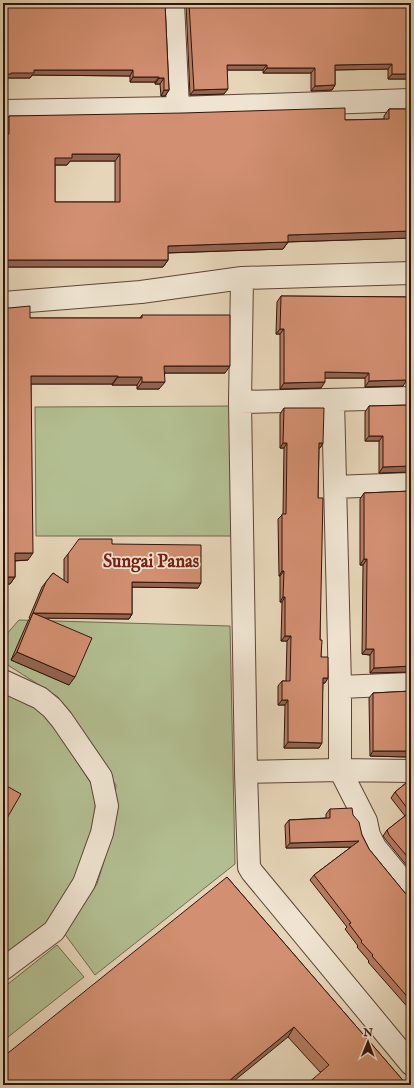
<svg xmlns="http://www.w3.org/2000/svg" width="414" height="1088" viewBox="0 0 414 1088" font-family="'IM FELL English',serif">
  <style>
    .green { fill: #b2be91; stroke: #72694e }
    .lines { fill: none; stroke-linecap: round; stroke-linejoin: round }
    .minor-casing { stroke: #5e4436; stroke-width: 24 }
    .minor { stroke: #efe4d1; stroke-width: 22 }
    .wall { fill: #b57b61; stroke: #31140a; fill-rule: evenodd }
    .shaded-wall { fill: #93644f; stroke: #31140a }
    .building { fill: #d28f71; stroke: #31140a; fill-rule: evenodd }
    .labels { text-anchor: middle; stroke-width: 3.5; stroke-linejoin: round; paint-order: stroke }
    .district-label { font-size: 18px; font-weight: bold; fill: #7a1f14; stroke: #efe4d1 }
  </style>
  <rect width="100%" height="100%" fill="#e6d5b8"/>
  <filter id="stains"><feTurbulence type="fractalNoise" baseFrequency=".005" numOctaves="4"/><feColorMatrix values="0 0 0 0 .2 0 0 0 0 .09 0 0 0 0 .02 0 0 0 .5 -.17"/></filter>
  <radialGradient id="worn" r=".72"><stop offset=".6" stop-color="#630" stop-opacity="0"/><stop offset="1" stop-color="#630" stop-opacity=".3"/></radialGradient>
  <path class="green" d="M239 406V536H36L35 407Z
    M19 620 230 626 235 864 95 975 64 933 97 884 111 838 116 785 58 697 3 662V638Z
    M3 684 41 707 96 791 94 833 77 880 47 926 3 959Z
    M57 945 84 977 3 1041V988Z"/>
  <g class="lines">
    <g class="minor-casing">
      <path id="minor" d="M173 3 178 108 411 100
        M3 111 178 108
        M242 278 240 402 246 772 249 867 252 872 411 1064
        M3 303 141 292 242 278 411 273
        M333 400 340 687V770L366 821 369 835 375 847 411 891
        M240 402 411 398
        M335 487 411 484
        M3 681 40 698 52 708 62 720 101 777 107 806 102 833 84 883 54 931 3 969
        M340 687 411 684
        M246 772 340 770 411 771"/>
    </g>
    <use href="#minor" class="minor"/>
  </g>
  <path class="wall" d="M3 3H165L169 90 165 96H161L160 84H155V82H130V76L32 75 30 78H8L7 80H3Z
    M186 3H411V79H388V69L335 70V85L332 90 311 91V73H263V70H227L224 94 190 95Z
    M389 109H411V238L288 242 283 249 168 253V260L163 267H3V134H4V123L9 116 345 120 384 119V116ZM70 161H115V202H55V165H67Z
    M411 283V374H407L403 386 365 387V378H325L321 388 280 389V334H276L277 302 281 296 410 297V286Z
    M3 307 30 318H140L142 315 225 373H165L159 389H137V385H112V384H31L28 560 15 561V577L10 584H3Z
    M411 405V472L379 473V441H365V412L369 406Z
    M284 408 323 443 320 448H319L318 498 320 640 321 657 325 683H323L319 748H284L285 705H278V686L282 681H286L287 641H281L282 602H280V576H279L278 519 283 514 284 448H280V414Z
    M411 491V672L370 673V655L362 654 363 565H360V499L364 493Z
    M112 544 198 588 132 587V614L129 619 46 618 69 685 11 660 28 621 30 618H29L42 587 53 573 64 581V559L68 554Z
    M411 691V759L407 758V757L370 756 369 698 373 693Z
    M411 779V871L386 840 383 836 387 830 405 816 391 798 395 792Z
    M330 809 353 815 362 835 369 849 405 893 411 897V1011L368 962 369 961 357 947 358 946 345 929 347 927 310 880 314 875 351 847 286 848 285 825 289 820 326 818V814Z
    M227 877 407 1085 320 1072 288 1037Z"/>
  <path class="shaded-wall" d="M392 64 388 69 331 70 335 65Z
    M227 65H267L263 70H224Z
    M267 68H315L311 73H263Z
    M34 70H133L130 76 32 75 30 78H8L7 80H3V74Z
    M392 74H411V79H388Z
    M133 77H159L155 82H130Z
    M159 78H164L160 84H155Z
    M335 85 332 90 311 91 315 86Z
    M228 89 224 94 190 95 194 90Z
    M164 90H169L165 96H161Z
    M72 154H120L115 161H70L67 165H50L55 158Z
    M411 231V238L283 242 288 235Z
    M288 242 283 249 163 253 168 246Z
    M3 260H168L163 267H3Z
    M280 329H284L280 334H276Z
    M164 366H230L225 373H159Z
    M407 368H411V374L403 373Z
    M325 372 369 373 365 378H321Z
    M31 376H118L112 384H26Z
    M118 377H142L137 385H112Z
    M407 380 403 386 365 387 369 381Z
    M142 382H165L159 389H137Z
    M325 382 321 388 280 389 284 383Z
    M369 436H383L379 441H365Z
    M283 443H287L284 448H280Z
    M319 443H323L320 448H315Z
    M411 466V472L379 473 383 467Z
    M15 553H33L28 560 9 561Z
    M364 559H367L363 565H360Z
    M282 571H284L280 576H279Z
    M3 577H15L10 584H3Z
    M132 582 201 583 198 588 129 587Z
    M283 597H285L282 602H280Z
    M33 613 132 614 129 619 31 618Z
    M285 636H291L287 641H281Z
    M366 649H374L370 655 362 654Z
    M17 652 75 677 69 685 11 660Z
    M411 666V672L370 673 374 668Z
    M323 678H328L325 683H319Z
    M282 700H288L285 705H278Z
    M288 742 322 743 319 748H284Z
    M373 751H411L407 757 370 756Z
    M411 753V759L407 758Z
    M359 841 355 847 286 848 290 843Z
    M294 1027 288 1037 229 1085H224Z"/>
  <path class="building" d="M3 3H165L169 90H164V78H159V77H133V70H34V73H11V74H3Z
    M189 3H411V74H392V64L335 65V85L315 86V68H267V65H227L228 89 194 90Z
    M345 108V120L389 119V109H411V231L288 235V242L168 246V260H3V134H9V116L183 113ZM72 154H120V202H55V158H72Z
    M281 296 411 297V368H407V380L369 381V373L325 372V382L284 383V329H280Z
    M30 306V318H142V315H230V366H164L165 382H142V377H118V376H31L33 553H15V577H3V307L9 308Z
    M411 405V466L383 467V436H369V406Z
    M284 408H324L323 443H319L318 498H323L320 640H322L321 657H328V678H323L322 743 288 742V700H282V681H290L291 636H285V597H283L284 571H282V514H286L287 443H283Z
    M411 491V666L374 668V649H366L367 559H364V493Z
    M79 539H112V544L201 545V583L132 582V614L33 613 46 582 53 573 68 583V554Z
    M33 613 92 638 75 677 17 652Z
    M411 691V751H373V693Z
    M411 779V861L389 835 387 830 410 812 395 792Z
    M3 784 21 794 3 825Z
    M352 808 353 815 359 822 362 835 369 849 405 893 411 897V1001L372 956 373 955 361 942 362 941 349 924 351 923 314 875 359 841 290 843 289 820 330 818V809Z
    M227 877 407 1085H306L329 1065 294 1027 224 1085H3V1057Z"/>
  <g class="labels">
    <g class="district-label">
      <text x="151" y="567">Sungai Panas</text>
    </g>
  </g>
  <rect width="414" height="1088" fill="none" stroke="#e6d5b8" stroke-width="16"/>
  <rect x="4" y="4" width="406" height="1080" fill="none" stroke="#31140a" stroke-width="2"/>
  <rect x="8" y="8" width="398" height="1072" fill="none" stroke="#31140a"/>
  <g transform="translate(368 1042) rotate(1)" stroke="#efe4d1" stroke-width="3" paint-order="stroke">
  <path d="M0-3L7 15L0 10L-7 15Z" fill="#31140a"/>
  <text y="-6" font-size="11" font-weight="bold" text-anchor="middle" fill="#31140a">N</text>
  </g>
  <rect width="100%" height="100%" filter="url(#stains)"/>
  <rect width="100%" height="100%" fill="url(#worn)"/>
</svg>
